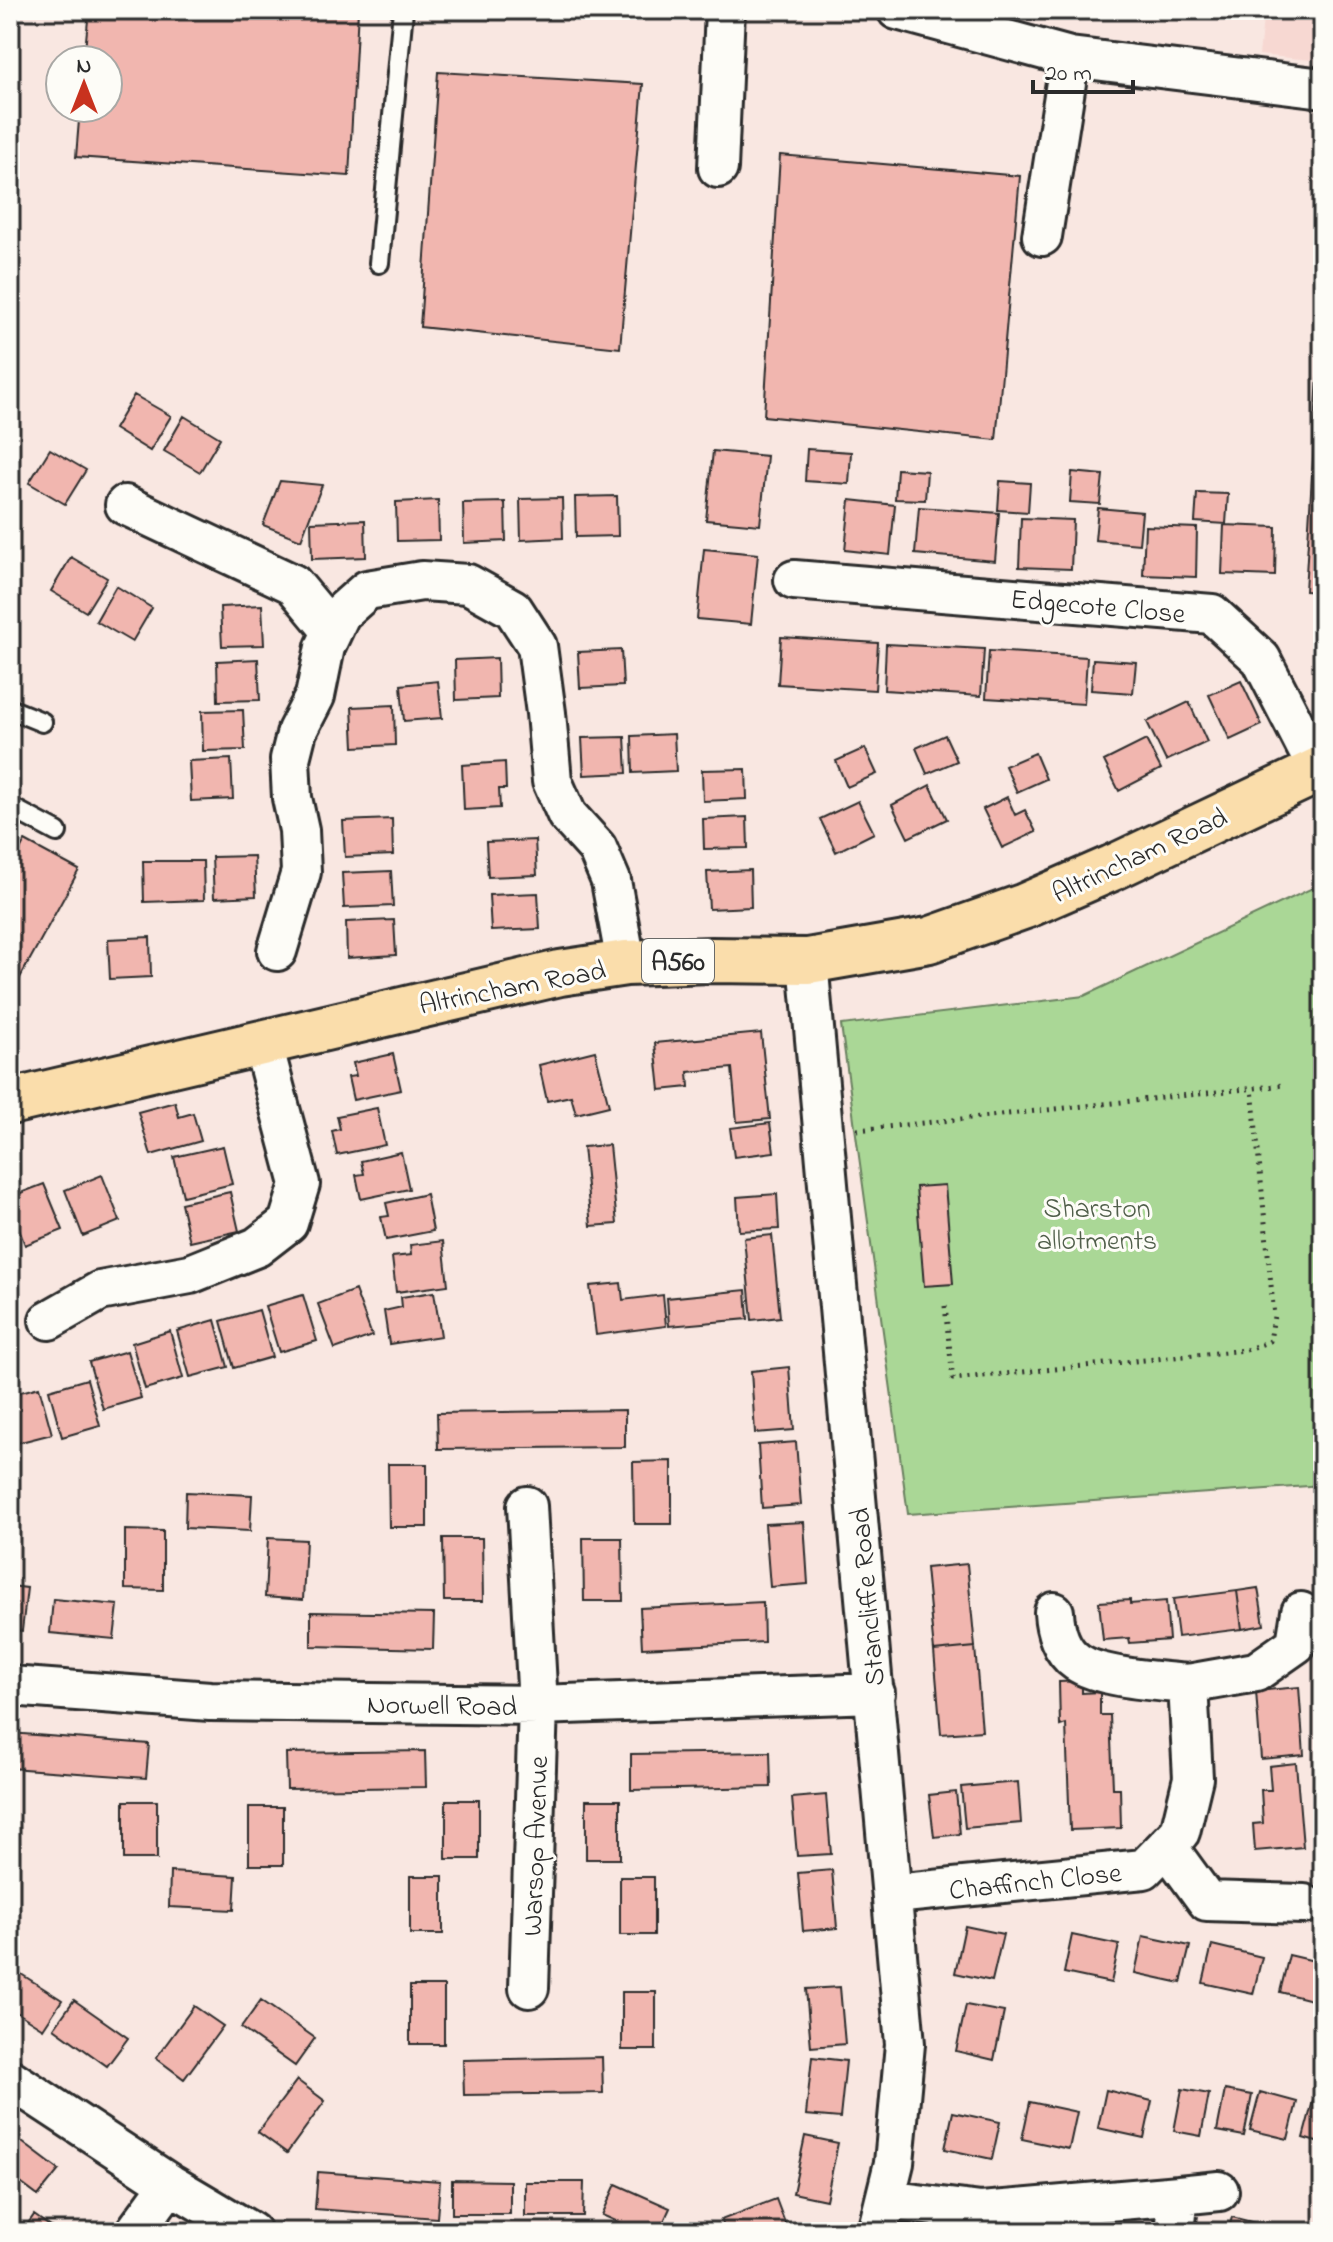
<svg xmlns="http://www.w3.org/2000/svg" width="1333" height="2242" viewBox="0 0 1333 2242" font-family="'Indie Flower',sans-serif">
  <style>
    .built { fill: #f7d8d2 }
    .green { fill: #aad796; stroke: #6a8160; stroke-width: 2 }
    .building { fill: #f1b6af; stroke: #2b2b2b; stroke-width: 2 }
    .lines { fill: none; stroke-linecap: round; stroke-linejoin: round }
    .lane-casing { stroke: #2b2b2b; stroke-width: 24 }
    .street-casing { stroke: #2b2b2b; stroke-width: 44 }
    .primary-casing { stroke: #2b2b2b; stroke-width: 50 }
    .path { stroke: #2b2b2b; stroke-width: 5; stroke-dasharray: 2 6; stroke-linecap: butt }
    .lane { stroke: #fdfcf7; stroke-width: 18 }
    .street { stroke: #fdfcf7; stroke-width: 38 }
    .primary { stroke: #faddab; stroke-width: 44 }
    .labels { text-anchor: middle; stroke-width: 6; stroke-linejoin: round; paint-order: stroke }
    .shield { fill: #fdfcf7; stroke: #6a6a68; stroke-width: 2 }
    .shield-label { font-size: 26px; font-weight: bold; fill: #2b2b2b }
    .street-label { font-size: 28px; fill: #2b2b2b; stroke: #fdfcf7 }
    .park-label { font-size: 28px; fill: #515f4b; stroke: #fdfcf7 }
  </style>
  <rect width="100%" height="100%" fill="#f9e7e1"/>
  <filter id="ink" filterUnits="userSpaceOnUse"><feTurbulence type="fractalNoise" baseFrequency=".0125" numOctaves="2"/><feDisplacementMap in="SourceGraphic" scale="16" xChannelSelector="R" yChannelSelector="G"/><feConvolveMatrix kernelMatrix="1 2 1 2 8 2 1 2 1" color-interpolation-filters="sRGB"/></filter>
  <g filter="url(#ink)">
    <path class="built" d="M1264 10H1323V61L1259 55Z"/>
    <path class="green" d="M1323 883V1485L908 1514 841 1025 1084 996Z"/>
    <path class="building" d="M89 10H358L349 176 76 157 80 108H108V60H84Z
      M438 72 643 84 620 348 420 327Z
      M780 155 1020 176 996 440 764 416Z
      M1323 293V592L1305 591Z
      M134 395 171 416 150 451 114 429Z
      M184 416 220 438 200 472 164 451Z
      M50 449 86 470 65 504 29 483Z
      M807 449 851 452 849 484 805 481Z
      M713 451 767 456 760 525 706 520Z
      M897 469 927 471 925 500 895 499Z
      M1072 472 1103 475 1100 504 1070 502Z
      M280 481 322 485 301 540 263 525Z
      M1000 481 1030 483 1028 512 998 510Z
      M1197 493 1228 494 1226 524 1195 522Z
      M617 496 618 536 576 537 575 497Z
      M562 498 563 538 521 540 520 499Z
      M438 500 439 540 397 541 396 502Z
      M850 500 895 505 890 555 845 550Z
      M505 502 506 541 464 543 463 503Z
      M919 507 999 513 995 561 915 554Z
      M1098 508 1142 512 1139 544 1095 540Z
      M1021 518 1073 520 1071 569 1019 567Z
      M365 520 366 557 312 559 311 522Z
      M1224 525 1276 527 1275 576 1222 574Z
      M1145 526 1197 528 1196 577 1143 575Z
      M704 549 758 554 751 624 697 619Z
      M71 557 107 578 86 612 51 591Z
      M116 586 152 608 132 642 96 621Z
      M262 605 264 645 222 646 220 607Z
      M781 637 878 643 875 690 778 684Z
      M886 644 984 649 981 696 884 690Z
      M621 650 623 686 580 688 578 652Z
      M989 651 1087 657 1084 704 986 698Z
      M497 658 498 698 456 700 455 660Z
      M258 659 260 700 218 701 217 661Z
      M1093 659 1136 662 1133 693 1091 690Z
      M438 681 442 718 404 721 401 685Z
      M1241 681 1262 725 1230 740 1209 695Z
      M1189 702 1207 742 1166 761 1147 722Z
      M394 705 395 745 354 747 352 707Z
      M243 710 245 750 203 751 202 711Z
      M674 734 676 771 633 773 632 736Z
      M945 735 957 761 927 774 916 748Z
      M625 737 627 773 584 775 582 738Z
      M1146 740 1161 769 1119 791 1104 761Z
      M865 748 877 774 847 787 836 761Z
      M1035 753 1046 779 1017 792 1005 766Z
      M231 759 233 799 191 801 189 761Z
      M505 762 506 789H499L500 808 464 810 462 765Z
      M746 769 747 799 703 801 702 770Z
      M930 785 947 819 908 838 892 805Z
      M1007 797 1015 815 1025 810 1036 832 1002 848 983 809Z
      M858 801 874 833 836 852 820 819Z
      M747 817 748 848 704 849 703 819Z
      M392 819 393 855 345 857 343 821Z
      M535 840 537 875 488 877 486 842Z
      M25 841 79 870 10 996V869Z
      M254 856 256 896 214 898 212 857Z
      M143 861H203L204 900 144 902Z
      M750 870 751 907 709 909 707 872Z
      M391 871 393 906 344 908 342 873Z
      M538 893 540 929 491 931 489 895Z
      M394 920 396 955 347 958 346 922Z
      M150 937 151 977 110 979 108 939Z
      M761 1033 770 1119 737 1122 732 1068 688 1072 689 1087 660 1090 655 1043Z
      M595 1051 609 1106 576 1114 571 1096 547 1101 539 1065Z
      M393 1054 401 1090 353 1100 348 1077 356 1076 353 1063Z
      M175 1102 179 1117 193 1113 201 1141 151 1155 138 1112Z
      M377 1108 385 1145 337 1155 332 1131 340 1129 337 1116Z
      M770 1123 774 1152 734 1157 730 1128Z
      M609 1145 617 1224 591 1226 583 1147Z
      M223 1146 232 1184 183 1196 174 1157Z
      M401 1152 409 1189 361 1199 356 1175 364 1174 361 1161Z
      M102 1175 120 1221 83 1236 65 1190Z
      M44 1184 63 1230 25 1245 10 1206V1197Z
      M945 1185 953 1284 924 1286 916 1187Z
      M230 1192 239 1231 190 1242 181 1203Z
      M426 1194 433 1231 386 1240 381 1217 389 1216 386 1203Z
      M777 1194 779 1229 739 1231 737 1197Z
      M772 1235 780 1317 752 1320 744 1238Z
      M443 1241 448 1285 396 1292 392 1257 411 1255 410 1245Z
      M621 1283 623 1300 663 1295 666 1326 596 1335 590 1286Z
      M355 1290 372 1336 335 1349 318 1304Z
      M746 1290 748 1319 669 1326 667 1298Z
      M434 1292 441 1336 389 1344 384 1311 402 1307 401 1297Z
      M303 1295 317 1341 279 1352 265 1306Z
      M259 1310 272 1357 234 1368 221 1321Z
      M215 1320 228 1367 190 1377 177 1331Z
      M170 1331 183 1378 145 1389 132 1343Z
      M127 1351 141 1398 103 1409 89 1362Z
      M789 1367 794 1430 755 1433 751 1371Z
      M87 1379 100 1426 62 1437 49 1390Z
      M39 1387 52 1434 13 1444 10 1431V1395Z
      M625 1410V1447L438 1449 437 1413Z
      M796 1442 801 1505 762 1508 758 1445Z
      M672 1461V1524H634L633 1462Z
      M388 1464H427V1527H389Z
      M186 1492 252 1495 250 1531 185 1528Z
      M804 1522 808 1584 770 1587 765 1524Z
      M125 1530 163 1531V1590L125 1589Z
      M268 1538 306 1540 303 1600 265 1597Z
      M443 1538H482L483 1601H444Z
      M583 1538H622L623 1601H584Z
      M967 1564 975 1647 934 1651 926 1568Z
      M10 1586 27 1588 22 1631 10 1630Z
      M1258 1588 1264 1625 1242 1629 1237 1591Z
      M1237 1591 1242 1629 1178 1637 1173 1599Z
      M53 1599 118 1605 114 1639 50 1633Z
      M1130 1600V1604L1166 1601 1169 1640 1130 1643 1129 1638 1103 1640 1099 1602Z
      M763 1602 764 1642 642 1648 640 1608Z
      M311 1612 434 1614 433 1649 311 1646Z
      M975 1647 982 1731 941 1734 934 1651Z
      M1082 1681V1693L1100 1692V1715H1110L1113 1788H1120L1121 1828 1070 1830 1066 1724 1060 1726 1059 1682Z
      M1299 1687 1304 1755 1261 1759 1256 1691Z
      M10 1733 149 1744 146 1778 10 1768Z
      M425 1751 426 1787 287 1789 286 1753Z
      M770 1752 771 1787 631 1790V1754Z
      M1296 1763 1303 1847 1255 1851 1253 1824 1263 1823 1261 1790H1271L1269 1766Z
      M1018 1782 1021 1823 965 1828 961 1787Z
      M956 1792 960 1834 934 1837 929 1795Z
      M826 1795 831 1854 797 1856 792 1798Z
      M446 1800H479V1859H446Z
      M586 1800H620V1859H586Z
      M124 1801H157V1859H124Z
      M249 1807H283V1865H249Z
      M832 1870 837 1928 803 1931 798 1873Z
      M170 1872 236 1876 234 1910 169 1907Z
      M410 1876H443V1934H410Z
      M620 1877H654V1935H620Z
      M965 1926 1003 1934 992 1981 955 1973Z
      M1072 1935 1119 1945 1111 1983 1064 1973Z
      M1143 1936 1190 1946 1181 1983 1135 1973Z
      M1212 1945 1262 1957 1253 1994 1203 1983Z
      M1289 1955 1323 1963V2003L1280 1992Z
      M10 1967 62 2000 43 2029 10 2008Z
      M410 1986H444V2044H410Z
      M840 1987 845 2044 811 2047 806 1989Z
      M622 1992H656V2050H622Z
      M74 2000 128 2038 107 2066 54 2028Z
      M261 2000 315 2038 295 2066 241 2028Z
      M966 2005 1004 2012 994 2060 956 2051Z
      M194 2006 223 2026 184 2079 156 2058Z
      M602 2057 603 2093 464 2095 463 2060Z
      M812 2057 846 2061 840 2118 806 2115Z
      M297 2080 325 2101 287 2153 258 2132Z
      M1182 2089 1209 2094 1201 2136 1174 2131Z
      M1106 2090 1152 2101 1144 2138 1098 2128Z
      M1225 2090 1252 2095 1244 2136 1217 2131Z
      M1260 2092 1297 2102 1288 2139 1250 2130Z
      M1313 2101 1323 2103V2144L1303 2138Z
      M1030 2102 1077 2112 1069 2149 1022 2139Z
      M953 2112 1000 2122 992 2159 945 2149Z
      M10 2133 59 2170 38 2196 10 2175Z
      M805 2136 838 2143 826 2200 793 2193Z
      M318 2172 440 2181 437 2218 315 2209Z
      M452 2180 510 2181V2214H452Z
      M525 2182H584L583 2216H525Z
      M616 2184 670 2208 659 2232H641L602 2215Z
      M776 2199 788 2231 726 2232 721 2220Z
      M34 2215 58 2232H22Z
      M1232 2217 1259 2224 1257 2232H1228Z"/>
    <g class="lines">
      <g class="lane-casing">
        <path id="lane" d="M379 263 403 10
          M10 709 42 722
          M10 807 57 832"/>
      </g>
      <g class="street-casing">
        <path id="street" d="M897 10 1070 57 1323 88
          M718 168 725 10
          M1042 236 1070 57
          M125 505 293 584 332 631
          M794 580 1212 614 1261 659 1318 770
          M277 951 301 872 299 830 292 798 290 759 297 731 315 696 325 647 341 613 367 590 422 581 468 584 513 609 537 646 546 713 552 781 567 815 597 848 611 881 626 963
          M808 961 905 2044 894 2163 877 2232
          M49 1320 100 1291 190 1274 257 1247 288 1223 300 1184 262 1041
          M527 1506 538 1705 529 1988
          M1188 1684 1256 1672 1296 1644 1301 1612
          M10 1686 210 1701 538 1705 875 1693
          M1167 1846 1207 1901 1304 1904
          M894 1894 1144 1869 1180 1832 1193 1778 1188 1684C1159 1681 1100 1678 1077 1662 1061 1651 1055 1630 1054 1612
          M10 2079 170 2184 251 2232
          M1179 2195 1219 2191
          M886 2200 981 2212 1179 2195 1175 2232
          M135 2232 170 2184"/>
      </g>
      <g class="primary-casing">
        <path id="primary" d="M10 1102 560 973 626 963 711 960 808 961 929 940 1025 906 1112 868 1323 768"/>
      </g>
      <path class="path" d="M857 1130 1284 1085
        M945 1306 953 1379 1246 1350 1270 1341 1274 1316 1252 1088"/>
      <use href="#lane" class="lane"/>
      <use href="#street" class="street"/>
      <use href="#primary" class="primary"/>
    </g>
  </g>
  <g class="labels">
    <rect class="shield" x="642" y="939" width="72" height="44" rx="6"/>
    <g class="shield-label">
      <text x="678" y="970">A560</text>
    </g>
    <g class="street-label">
      <text transform="translate(1098 605) rotate(5)" y="10">Edgecote Close</text>
      <text transform="translate(1139 854) rotate(-25)" y="10">Altrincham Road</text>
      <text transform="translate(512 986) rotate(-11)" y="10">Altrincham Road</text>
      <text transform="translate(866 1597) rotate(-95)" y="10">Stancliffe Road</text>
      <text transform="translate(442 1704) rotate(1)" y="10">Norwell Road</text>
      <text transform="translate(534 1846) rotate(-88)" y="10">Warsop Avenue</text>
      <text transform="translate(1035 1880) rotate(-6)" y="10">Chaffinch Close</text>
    </g>
    <g class="park-label">
      <text x="1097" y="1217">Sharston<tspan x="1097" dy="32">allotments</tspan></text>
    </g>
  </g>
  <rect width="1333" height="2242" fill="none" stroke="#fdfcf7" stroke-width="40"/>
  <rect x="20" y="20" width="1293" height="2202" fill="none" stroke="#2b2b2b" stroke-width="3" filter="url(#ink)"/>
  <g transform="translate(84 84)"><circle r="38" fill="#fdfcf7" stroke="#a9a8a5" stroke-width="2"/>
  <path d="M0-6L14 30L0 20L-14 30Z" fill="#c8321e"/>
  <text y="-12" font-size="22" font-weight="bold" text-anchor="middle" fill="#2b2b2b">N</text>
  </g>
  <path d="M1033 80v12h100v-12" fill="none" stroke="#2b2b2b" stroke-width="4"/>
  <text x="1045" y="80" font-size="24" fill="#2b2b2b" stroke="#fdfcf7" stroke-width="6" paint-order="stroke">20 m</text>
</svg>
